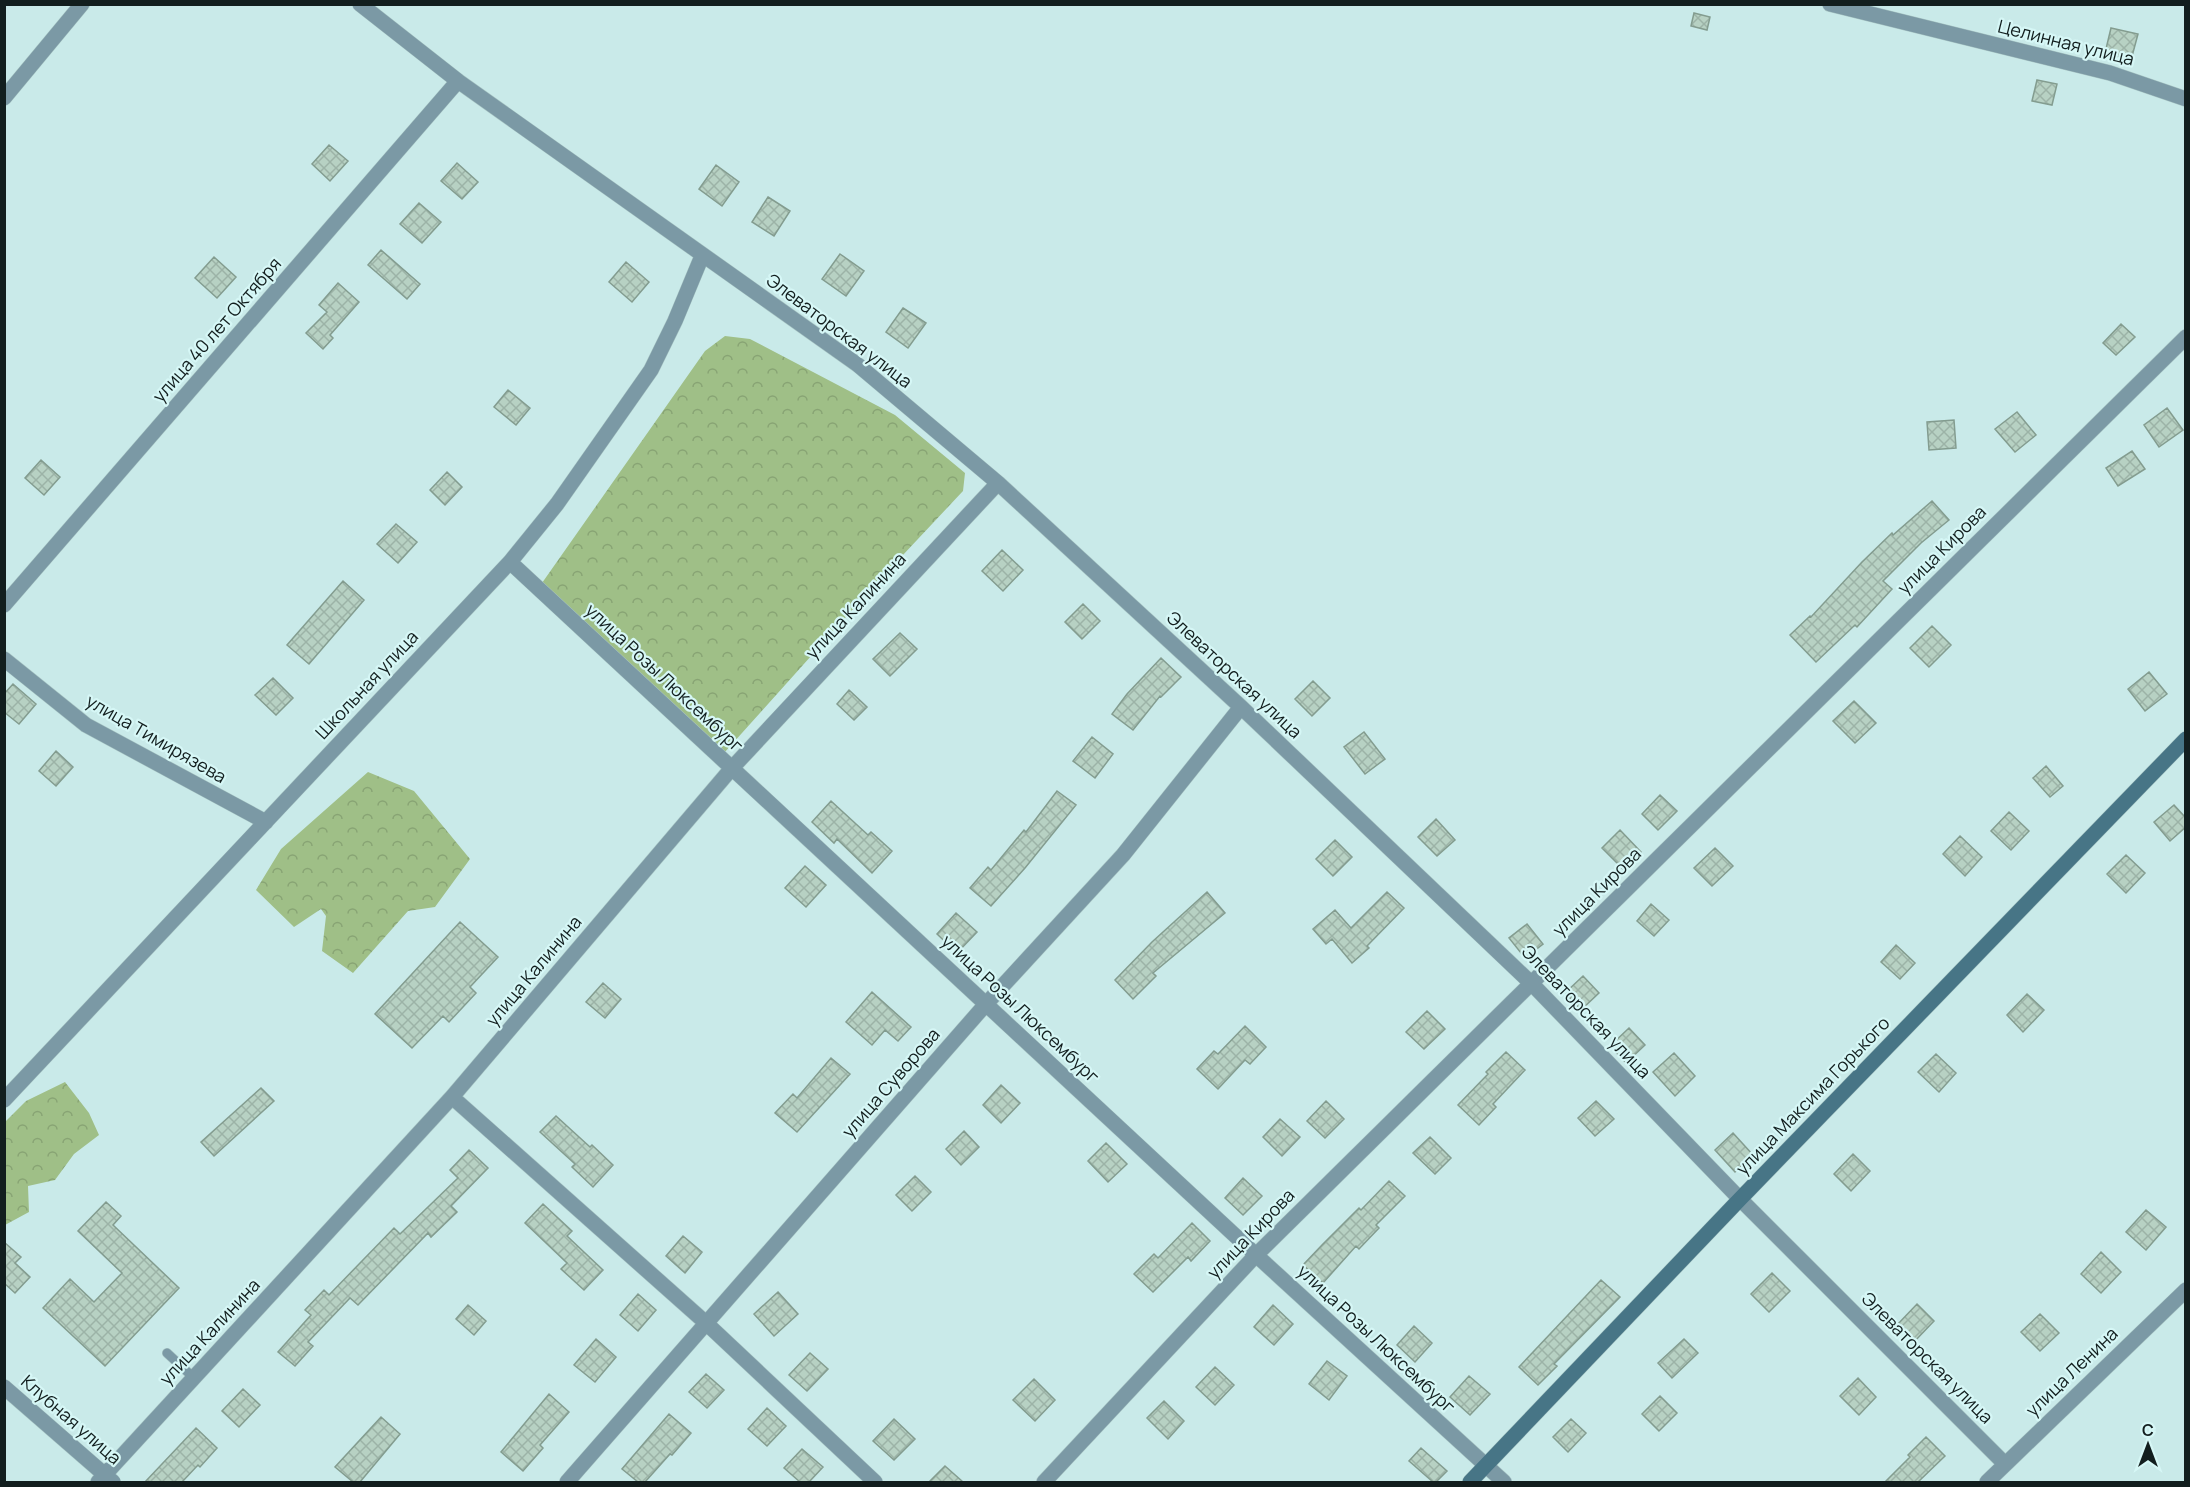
<svg xmlns="http://www.w3.org/2000/svg" width="2190" height="1487" viewBox="0 0 2190 1487" font-family="Manrope,sans-serif">
  <style>
    .forest { fill: url(#forest-crowns) }
    .building { fill: url(#building-cross-hatch); stroke: #839c8f; stroke-width: 1.5 }
    .lines { fill: none; stroke-linecap: round; stroke-linejoin: round }
    .lane-casing { stroke: #a8c5c4; stroke-width: 10 }
    .street-casing { stroke: #a8c5c4; stroke-width: 16 }
    .secondary-casing { stroke: #a8c5c4; stroke-width: 16 }
    .lane { stroke: #7b99a5; stroke-width: 9 }
    .street { stroke: #7b99a5; stroke-width: 15 }
    .secondary { stroke: #477586; stroke-width: 15 }
    .labels { text-anchor: middle; stroke-width: 4.5; stroke-linejoin: round; paint-order: stroke }
    .street-label { font-size: 18px; fill: #121e1e; stroke: #d6f7f6 }
  </style>
  <defs>
    <pattern id="forest-crowns" width="20" height="18" patternUnits="userSpaceOnUse" patternTransform="scale(1.5)"><rect width="20" height="18" fill="#9fbf87"/><path d="M2 6a3 3 0 1 1 6 0M12 15a3 3 0 1 1 6 0" fill="none" stroke="#88a474"/></pattern>
    <pattern id="building-cross-hatch" width="8" height="8" patternUnits="userSpaceOnUse" patternTransform="scale(1.5)"><rect width="8" height="8" fill="#b7d1c3"/><path d="M0 0l8 8M0 8l8-8" fill="none" stroke="#9cb3a7"/></pattern>
  </defs>
  <rect width="100%" height="100%" fill="#c9eae9"/>
  <path class="forest" d="M725 336 750 339 895 415 965 473 963 491 872 588 724 753 542 583 705 351Z
    M368 772 414 791 470 859 435 907 408 911 353 973 322 951 326 916 321 909 294 927 256 890 281 849Z
    M65 1082 89 1113 99 1135 74 1154 55 1180 28 1186 29 1212 5 1225V1122L26 1101Z"/>
  <path class="building" d="M1694 13 1710 17 1707 30 1691 26Z
    M2111 28 2138 34 2131 60 2105 53Z
    M2037 80 2057 84 2052 105 2032 101Z
    M329 145 348 161 330 181 312 164Z
    M457 163 478 182 462 199 441 181Z
    M716 165 739 182 722 206 699 189Z
    M768 197 790 211 774 236 752 222Z
    M419 203 441 222 422 243 400 224Z
    M381 250 420 284 407 299 368 265Z
    M840 254 864 271 846 296 822 279Z
    M214 257 236 277 217 298 195 278Z
    M626 262 649 282 632 302 609 282Z
    M338 283 359 302 330 335 333 338 323 349 306 333 327 312 319 305Z
    M903 308 926 323 908 348 886 332Z
    M2121 324 2135 337 2116 355 2103 343Z
    M508 390 530 408 516 425 494 407Z
    M2167 408 2183 430 2159 447 2144 425Z
    M2017 412 2036 435 2015 452 1995 429Z
    M1954 420 1956 448 1929 450 1927 422Z
    M2132 451 2145 469 2118 486 2106 468Z
    M41 460 60 477 44 495 25 478Z
    M447 472 462 487 445 505 430 490Z
    M1932 501 1949 520 1921 543 1883 581 1892 589 1857 627 1855 625 1816 662 1790 635 1810 616 1811 617 1862 562 1892 533 1893 535Z
    M396 524 417 542 398 563 377 544Z
    M1002 550 1023 570 1003 591 982 571Z
    M343 581 364 600 309 664 287 645Z
    M1083 604 1100 621 1082 639 1065 622Z
    M1932 626 1951 645 1929 667 1910 648Z
    M900 633 917 649 890 676 873 659Z
    M1161 658 1181 677 1161 697 1160 696 1133 730 1112 714 1127 694Z
    M2149 672 2167 694 2145 711 2128 689Z
    M273 678 293 698 276 715 255 695Z
    M1313 681 1330 698 1312 716 1295 699Z
    M13 684 36 704 19 724 4 712V694Z
    M849 690 867 707 854 720 837 704Z
    M1854 701 1876 723 1855 743 1833 721Z
    M1364 732 1385 759 1365 774 1344 747Z
    M1092 737 1113 754 1095 778 1073 761Z
    M56 751 73 767 56 786 39 771Z
    M2046 766 2063 786 2050 797 2033 778Z
    M1057 791 1076 805 1025 868 991 906 970 888 988 867 991 870 1024 830 1026 832Z
    M1660 795 1677 811 1658 830 1642 814Z
    M831 801 868 835 871 832 892 851 872 873 837 839 834 843 812 822Z
    M2174 805 2186 818V827L2170 841 2154 822Z
    M2009 812 2029 831 2011 850 1991 831Z
    M1436 819 1455 840 1437 856 1418 837Z
    M1620 830 1641 852 1623 869 1602 848Z
    M1960 836 1982 857 1965 876 1943 854Z
    M1335 840 1352 857 1333 876 1316 859Z
    M1715 848 1733 866 1712 886 1694 868Z
    M2126 855 2145 873 2126 893 2107 874Z
    M805 866 826 885 806 907 785 888Z
    M1207 892 1225 913 1153 973 1156 976 1133 999 1115 980 1152 942Z
    M1387 892 1404 908 1367 946 1369 948 1352 963 1332 939 1326 944 1313 929 1335 910 1351 928Z
    M1651 904 1669 920 1654 936 1637 921Z
    M956 913 977 932 957 953 937 934Z
    M460 922 498 957 470 987 476 993 449 1022 443 1016 412 1048 375 1014Z
    M1527 924 1543 944 1525 958 1509 938Z
    M1896 945 1915 963 1900 979 1881 962Z
    M1583 976 1599 993 1581 1010 1565 993Z
    M603 983 621 999 605 1018 586 1002Z
    M872 992 911 1027 898 1041 885 1030 872 1045 846 1022Z
    M2027 994 2044 1010 2023 1032 2007 1015Z
    M1427 1011 1445 1029 1424 1049 1406 1032Z
    M1245 1026 1266 1047 1250 1064 1245 1060 1218 1089 1197 1069 1214 1051 1218 1054Z
    M1629 1028 1645 1045 1626 1063 1610 1046Z
    M1506 1052 1525 1070 1493 1104 1496 1107 1479 1125 1458 1105 1488 1074 1486 1072Z
    M1674 1053 1695 1076 1675 1096 1653 1072Z
    M1936 1054 1956 1073 1939 1092 1918 1072Z
    M831 1058 850 1074 797 1132 775 1113 793 1094 797 1098Z
    M1001 1085 1020 1103 1001 1123 983 1105Z
    M261 1088 274 1101 214 1156 201 1142Z
    M1326 1101 1344 1119 1325 1138 1307 1121Z
    M1596 1101 1614 1119 1595 1136 1578 1118Z
    M556 1116 590 1147 592 1145 613 1165 593 1187 572 1167 575 1164 540 1132Z
    M1280 1119 1300 1137 1282 1156 1263 1137Z
    M964 1131 979 1147 961 1165 946 1149Z
    M1733 1133 1753 1155 1735 1172 1715 1150Z
    M1430 1137 1451 1158 1435 1174 1413 1153Z
    M1106 1143 1127 1164 1108 1182 1088 1161Z
    M469 1150 488 1168 451 1206 457 1212 431 1237 428 1233 358 1305 350 1298 308 1342 313 1346 295 1366 278 1352 311 1315 305 1310 324 1290 329 1295 394 1228 400 1234 458 1178 450 1170Z
    M1853 1154 1870 1171 1851 1191 1834 1174Z
    M915 1176 931 1192 912 1211 896 1195Z
    M1243 1178 1262 1196 1243 1215 1225 1198Z
    M1389 1181 1405 1196 1376 1225 1379 1228 1359 1249 1356 1246 1323 1283 1303 1265 1322 1245 1359 1208 1361 1210Z
    M106 1202 121 1216 113 1225 179 1288 105 1366 43 1308 70 1279 94 1302 122 1273 78 1231Z
    M543 1204 572 1231 567 1236 603 1270 584 1290 561 1269 567 1263 525 1223Z
    M2146 1210 2166 1227 2146 1250 2126 1232Z
    M1192 1223 1210 1241 1191 1261 1188 1257 1153 1292 1134 1274 1154 1254 1158 1258Z
    M683 1236 702 1252 685 1273 666 1256Z
    M4 1242 21 1257 15 1263 30 1277 15 1293 4 1283Z
    M2101 1252 2121 1272 2101 1293 2081 1274Z
    M1772 1273 1790 1291 1769 1312 1751 1294Z
    M1601 1280 1620 1297 1554 1364 1557 1366 1538 1385 1519 1367Z
    M778 1292 798 1314 774 1336 754 1314Z
    M638 1294 656 1310 638 1331 620 1315Z
    M1917 1304 1934 1321 1914 1342 1897 1325Z
    M468 1305 486 1321 474 1335 456 1319Z
    M1273 1305 1293 1324 1274 1345 1254 1327Z
    M2040 1314 2059 1333 2040 1351 2021 1332Z
    M1414 1326 1432 1343 1415 1362 1397 1345Z
    M596 1339 616 1357 595 1382 574 1365Z
    M1684 1339 1698 1353 1672 1378 1658 1363Z
    M810 1353 828 1369 807 1391 789 1375Z
    M1327 1361 1347 1376 1329 1400 1309 1384Z
    M1215 1367 1234 1385 1215 1405 1196 1387Z
    M706 1374 724 1390 707 1408 689 1392Z
    M1469 1376 1490 1394 1470 1415 1450 1397Z
    M1858 1378 1876 1397 1859 1415 1840 1396Z
    M1034 1379 1055 1400 1035 1421 1013 1400Z
    M243 1389 260 1405 239 1427 222 1411Z
    M549 1394 569 1412 540 1445 543 1448 523 1471 501 1452Z
    M1660 1396 1677 1413 1659 1431 1642 1414Z
    M1164 1401 1184 1421 1168 1439 1147 1418Z
    M767 1408 786 1426 767 1446 748 1429Z
    M669 1414 691 1433 672 1455 670 1454 645 1482H638L622 1469Z
    M381 1417 400 1434 360 1482H353L335 1467Z
    M894 1419 915 1439 894 1460 873 1441Z
    M1571 1419 1586 1433 1568 1452 1553 1437Z
    M196 1428 217 1448 200 1467 198 1465 182 1482H145Z
    M1926 1437 1945 1456 1918 1482H1885L1910 1457 1908 1455Z
    M1421 1448 1447 1471 1436 1482H1433L1409 1461Z
    M802 1449 823 1467 809 1482H800L784 1468Z
    M945 1466 963 1482H929Z"/>
  <g class="lines">
    <g class="lane-casing">
      <path id="lane" d="M167 1353 194 1378"/>
    </g>
    <g class="street-casing">
      <path id="street" d="M360 4 458 81 858 365 998 483 1241 707 1532 984 1740 1199 2004 1463
        M1830 4 2110 73 2186 99
        M4 98 82 4
        M510 562 1256 1255 1504 1482
        M4 605 458 81
        M4 659 86 725 266 822
        M452 1097 706 1323 875 1482
        M4 1100 510 562 557 504 651 370 675 321 702 256
        M4 1387 113 1482
        M98 1482 452 1097 732 768 998 483
        M567 1482 986 1004 1123 855 1241 707
        M1044 1482 1256 1255 2186 337
        M1987 1482 2186 1290"/>
    </g>
    <g class="secondary-casing">
      <path id="secondary" d="M1470 1482 1740 1199 2186 739"/>
    </g>
    <use href="#lane" class="lane"/>
    <use href="#street" class="street"/>
    <use href="#secondary" class="secondary"/>
  </g>
  <g class="labels">
    <g class="street-label">
      <text transform="translate(2066 43) rotate(14)" y="6">Целинная улица</text>
      <text transform="translate(217 330) rotate(-49)" y="6">улица 40 лет Октября</text>
      <text transform="translate(839 331) rotate(37)" y="6">Элеваторская улица</text>
      <text transform="translate(1942 550) rotate(-45)" y="6">улица Кирова</text>
      <text transform="translate(856 606) rotate(-47)" y="6">улица Калинина</text>
      <text transform="translate(1234 675) rotate(43)" y="6">Элеваторская улица</text>
      <text transform="translate(664 678) rotate(43)" y="6">улица Розы Люксембург</text>
      <text transform="translate(367 685) rotate(-47)" y="6">Школьная улица</text>
      <text transform="translate(156 739) rotate(30)" y="6">улица Тимирязева</text>
      <text transform="translate(1597 892) rotate(-45)" y="6">улица Кирова</text>
      <text transform="translate(534 971) rotate(-50)" y="6">улица Калинина</text>
      <text transform="translate(1020 1009) rotate(43)" y="6">улица Розы Люксембург</text>
      <text transform="translate(1586 1012) rotate(46)" y="6">Элеваторская улица</text>
      <text transform="translate(891 1083) rotate(-49)" y="6">улица Суворова</text>
      <text transform="translate(1813 1096) rotate(-46)" y="6">улица Максима Горького</text>
      <text transform="translate(1251 1234) rotate(-46)" y="6">улица Кирова</text>
      <text transform="translate(210 1332) rotate(-47)" y="6">улица Калинина</text>
      <text transform="translate(1376 1339) rotate(43)" y="6">улица Розы Люксембург</text>
      <text transform="translate(1927 1358) rotate(45)" y="6">Элеваторская улица</text>
      <text transform="translate(2072 1372) rotate(-44)" y="6">улица Ленина</text>
      <text transform="translate(71 1420) rotate(41)" y="6">Клубная улица</text>
    </g>
  </g>
  <rect width="2190" height="1487" fill="none" stroke="#121e1e" stroke-width="12"/>
  <g transform="translate(2148 1445)" stroke="#d6f7f6" stroke-width="4.5" paint-order="stroke">
  <path d="M0-4.5L10 22L0 15L-10 22Z" fill="#121e1e"/>
  <text y="-9" font-size="16" font-weight="bold" text-anchor="middle" fill="#121e1e">С</text>
  </g>
</svg>
